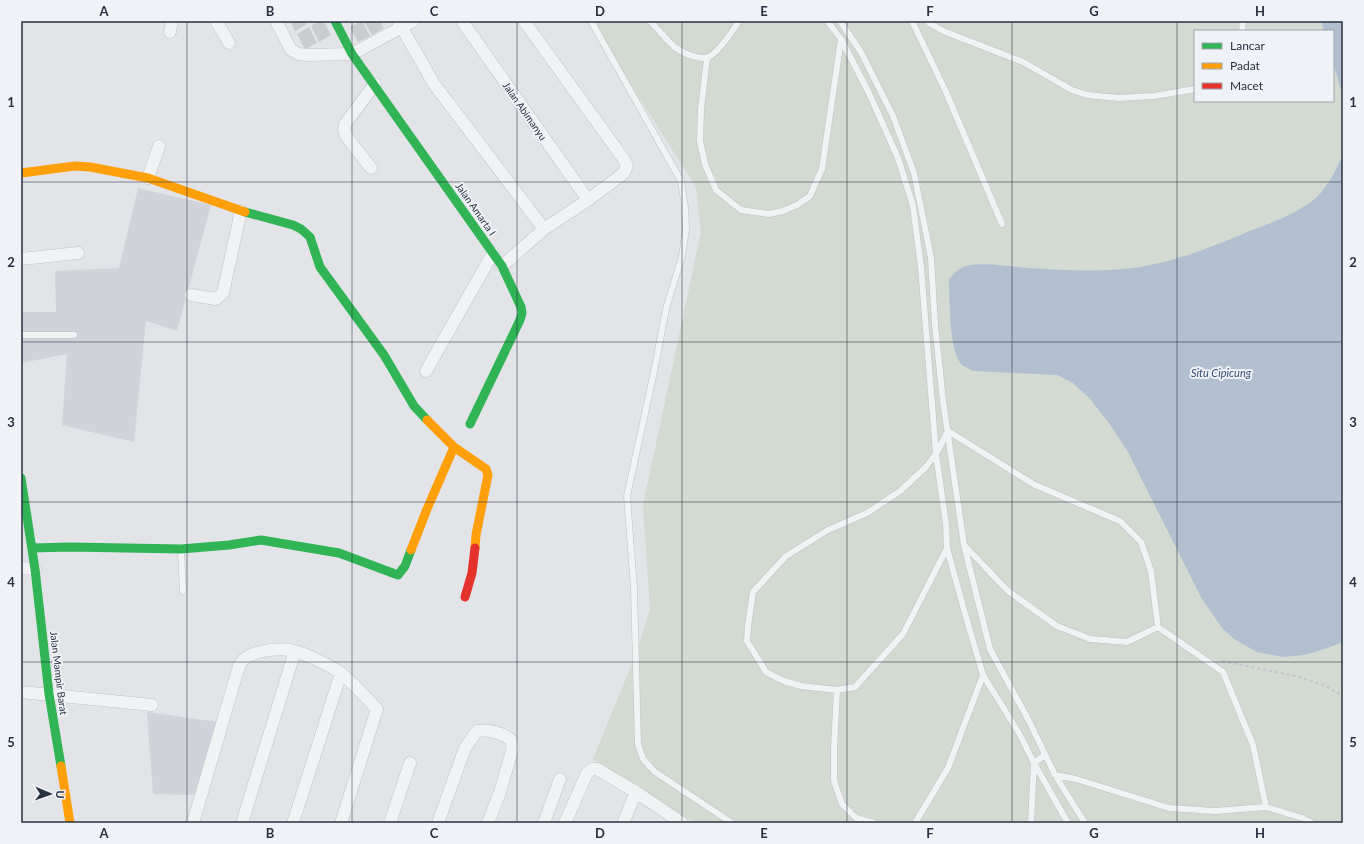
<svg xmlns="http://www.w3.org/2000/svg" width="1364" height="844" viewBox="0 0 1364 844" font-family="Lato,sans-serif">
  <style>
    .built { fill: #d0d3da }
    .green { fill: #d2dad2; fill-rule: evenodd }
    .water { fill: #b1bfd1 }
    .building { fill: #cacccf }
    .lines { fill: none; stroke-linecap: round; stroke-linejoin: round }
    .lane-casing { stroke: #c0c2c5; stroke-width: 7 }
    .street-casing { stroke: #c0c2c5; stroke-width: 13 }
    .path { stroke: #c4c5ca; stroke-width: 2; stroke-dasharray: 3 3; stroke-linecap: butt }
    .lane { stroke: #f1f2f4; stroke-width: 6 }
    .street { stroke: #f1f2f4; stroke-width: 12 }
    .fast { stroke: #30b455; stroke-width: 9 }
    .slow { stroke: #ff9f0a; stroke-width: 9 }
    .jam { stroke: #e5322d; stroke-width: 9 }
    .grid { fill: none; stroke: #29303f; stroke-width: 1; stroke-opacity: 0.55 }
    .labels { text-anchor: middle; stroke-width: 4; stroke-linejoin: round; paint-order: stroke }
    .street-label { font-size: 10px; fill: #29303f; stroke: #eff2f6 }
    .water-label { font-size: 11px; font-style: italic; fill: #344d72; stroke: #eff2f6 }
    .neatline { fill: none; stroke: #29303f; stroke-width: 1.5 }
    .grid-label { font-size: 13px; text-anchor: middle; font-weight: bold; fill: #29303f }
  </style>
  <rect width="100%" height="100%" fill="#e2e4e7"/>
  <path class="built" d="M138 188 211 205 177 331 146 321 134 442 62 425 67 354 21 363V312H56L55 271 119 268Z
    M147 712 218 722 194 795 153 794Z"/>
  <path class="green" d="M590 21H1343V823H694L593 759 636 654 650 609 643 505 701 232 696 187ZM1195 31H1333V101H1195Z"/>
  <path class="water" d="M1321 21H1343V97L1333 62V31H1324Z
    M1343 153V642L1328 648 1304 655 1283 657 1257 652 1234 639 1223 629 1202 599 1128 452 1109 423 1090 399 1073 383 1057 375 973 371C970 369 965 367 962 365 948 349 950 300 949 279 953 274 957 270 963 267 980 261 1011 267 1029 268 1056 270 1084 271 1111 270 1160 268 1205 250 1250 231 1273 222 1296 214 1315 199 1326 189 1339 166 1343 153Z"/>
  <path class="building" d="M290 21H305L307 24 295 31Z
    M320 21H323L331 35 319 42 311 26Z
    M362 21 370 36 358 42 350 27Z
    M364 21H380L384 28 372 35Z
    M309 27 317 43 305 49 297 34Z"/>
  <g class="lines">
    <g class="lane-casing">
      <path id="lane" d="M591 21 681 181 685 207 686 229 682 256 666 309 655 367 627 496 634 588 638 744 643 759 655 772 732 823
        M650 21C659 30 667 41 676 48 683 53 701 61 709 57 720 50 732 32 739 21
        M827 21 841 39 868 91 898 158 913 206 921 267 936 454 946 524 947 548 966 617 983 675 1019 733 1034 763 1068 823
        M840 21 861 52 893 116 914 173 931 258 935 325 943 401 964 545 990 649 1029 721 1055 775 1085 823
        M912 21 946 92 1002 224
        M928 21 929 23 943 31 1023 62 1072 90 1087 95 1119 98 1136 97 1154 96 1195 89
        M1242 31 1243 21
        M707 58 701 109 700 141 705 164 716 190 741 210 769 214 783 211 797 205 810 196 822 169 841 39
        M21 335H74
        M965 546 1008 591 1057 626 1090 639 1127 642 1158 627 1223 672 1253 745 1266 807
        M947 548 903 634 855 687 837 690 801 686 784 681 766 672 747 641 748 626 753 592 786 556 828 530 867 513 900 491 925 468 936 454 948 431 1035 485 1120 521 1141 542 1151 571 1158 627
        M181 551 183 591
        M837 690 834 749V781L842 804 856 818 874 823
        M1055 775 1076 779 1169 808 1215 811 1266 807 1302 818 1312 823
        M915 823 948 768 983 675
        M1031 823 1034 763 1045 755"/>
    </g>
    <g class="street-casing">
      <path id="street" d="M216 21 229 43
        M276 21 291 50 299 54 308 55 352 54 413 21
        M398 21 434 84 544 229
        M462 21 588 200
        M170 32 172 21
        M371 168 346 136 344 129 345 124 375 84
        M148 178 159 146
        M21 259 78 253
        M502 266 544 229 588 200 624 173 627 165 623 158 524 21
        M191 295 216 299 223 293 241 211
        M426 371 493 253
        M21 568 35 569
        M21 692 152 705
        M193 823 239 666C241 663 243 659 247 657 258 650 283 647 295 651 308 655 329 665 339 672 352 681 366 698 377 709L341 823
        M242 823 295 651
        M293 823 341 673
        M390 823 410 763
        M438 823 465 748 477 731C488 729 503 733 511 740L513 747 500 792 488 823
        M544 823 560 779
        M565 823 587 773 592 769H597L636 792 682 823
        M623 823 636 792"/>
    </g>
    <path class="path" d="M1222 661 1295 676 1324 685 1343 696"/>
    <use href="#lane" class="lane"/>
    <use href="#street" class="street"/>
    <path class="fast" d="M335 21 352 54 502 266 521 307 522 313 520 320 470 424
      M245 212 293 225 301 229 310 237 320 267 384 355 414 406 427 420
      M21 478 35 569 49 694 61 766
      M32 548 70 547 181 549 229 545 261 540 339 553 398 575 405 566 411 550"/>
    <path class="slow" d="M21 173 75 166 90 167 148 178 245 212
      M427 420 454 447 486 469 488 475 476 535 475 548
      M411 550 427 509 454 447
      M61 766 70 823"/>
    <path class="jam" d="M465 597 472 573 475 548"/>
  </g>
  <path class="grid" d="M187 21V823M352 21V823M517 21V823M682 21V823M847 21V823M1012 21V823M1177 21V823M21 182H1343M21 342H1343M21 502H1343M21 662H1343"/>
  <g class="labels">
    <g class="street-label">
      <text transform="translate(525 111) rotate(55)" y="4">Jalan Abimanyu</text>
      <text transform="translate(476 209) rotate(55)" y="4">Jalan Amarta I</text>
      <text transform="translate(59 673) rotate(83)" y="4">Jalan Mampir Barat</text>
    </g>
    <g class="water-label">
      <text x="1221" y="377">Situ Cipicung</text>
    </g>
  </g>
  <rect width="1364" height="844" fill="none" stroke="#eff2f6" stroke-width="44"/>
  <rect x="1194" y="30" width="140" height="72" fill="#eff2f6" stroke="#a0a4ad"/>
  <rect x="1202" y="43" width="20" height="6" fill="#30b455" stroke="#a0a4ad"/>
  <text x="1230" y="50" font-size="12" fill="#29303f">Lancar</text>
  <rect x="1202" y="63" width="20" height="6" fill="#ff9f0a" stroke="#a0a4ad"/>
  <text x="1230" y="70" font-size="12" fill="#29303f">Padat</text>
  <rect x="1202" y="83" width="20" height="6" fill="#e5322d" stroke="#a0a4ad"/>
  <text x="1230" y="90" font-size="12" fill="#29303f">Macet</text>
  <g transform="translate(50 794) rotate(92)" stroke="#eff2f6" stroke-width="3" paint-order="stroke">
  <path d="M0-3L7 15L0 10L-7 15Z" fill="#29303f"/>
  <text y="-6" font-size="11" font-weight="bold" text-anchor="middle" fill="#29303f">U</text>
  </g>
  <rect x="22" y="22" width="1320" height="800" class="neatline"/>
  <g class="grid-label">
    <text x="104" y="16">A</text>
    <text x="270" y="16">B</text>
    <text x="434" y="16">C</text>
    <text x="600" y="16">D</text>
    <text x="764" y="16">E</text>
    <text x="930" y="16">F</text>
    <text x="1094" y="16">G</text>
    <text x="1260" y="16">H</text>
    <text x="11" y="107">1</text>
    <text x="1353" y="107">1</text>
    <text x="11" y="267">2</text>
    <text x="1353" y="267">2</text>
    <text x="11" y="427">3</text>
    <text x="1353" y="427">3</text>
    <text x="11" y="587">4</text>
    <text x="1353" y="587">4</text>
    <text x="11" y="747">5</text>
    <text x="1353" y="747">5</text>
    <text x="104" y="838">A</text>
    <text x="270" y="838">B</text>
    <text x="434" y="838">C</text>
    <text x="600" y="838">D</text>
    <text x="764" y="838">E</text>
    <text x="930" y="838">F</text>
    <text x="1094" y="838">G</text>
    <text x="1260" y="838">H</text>
  </g>
</svg>
